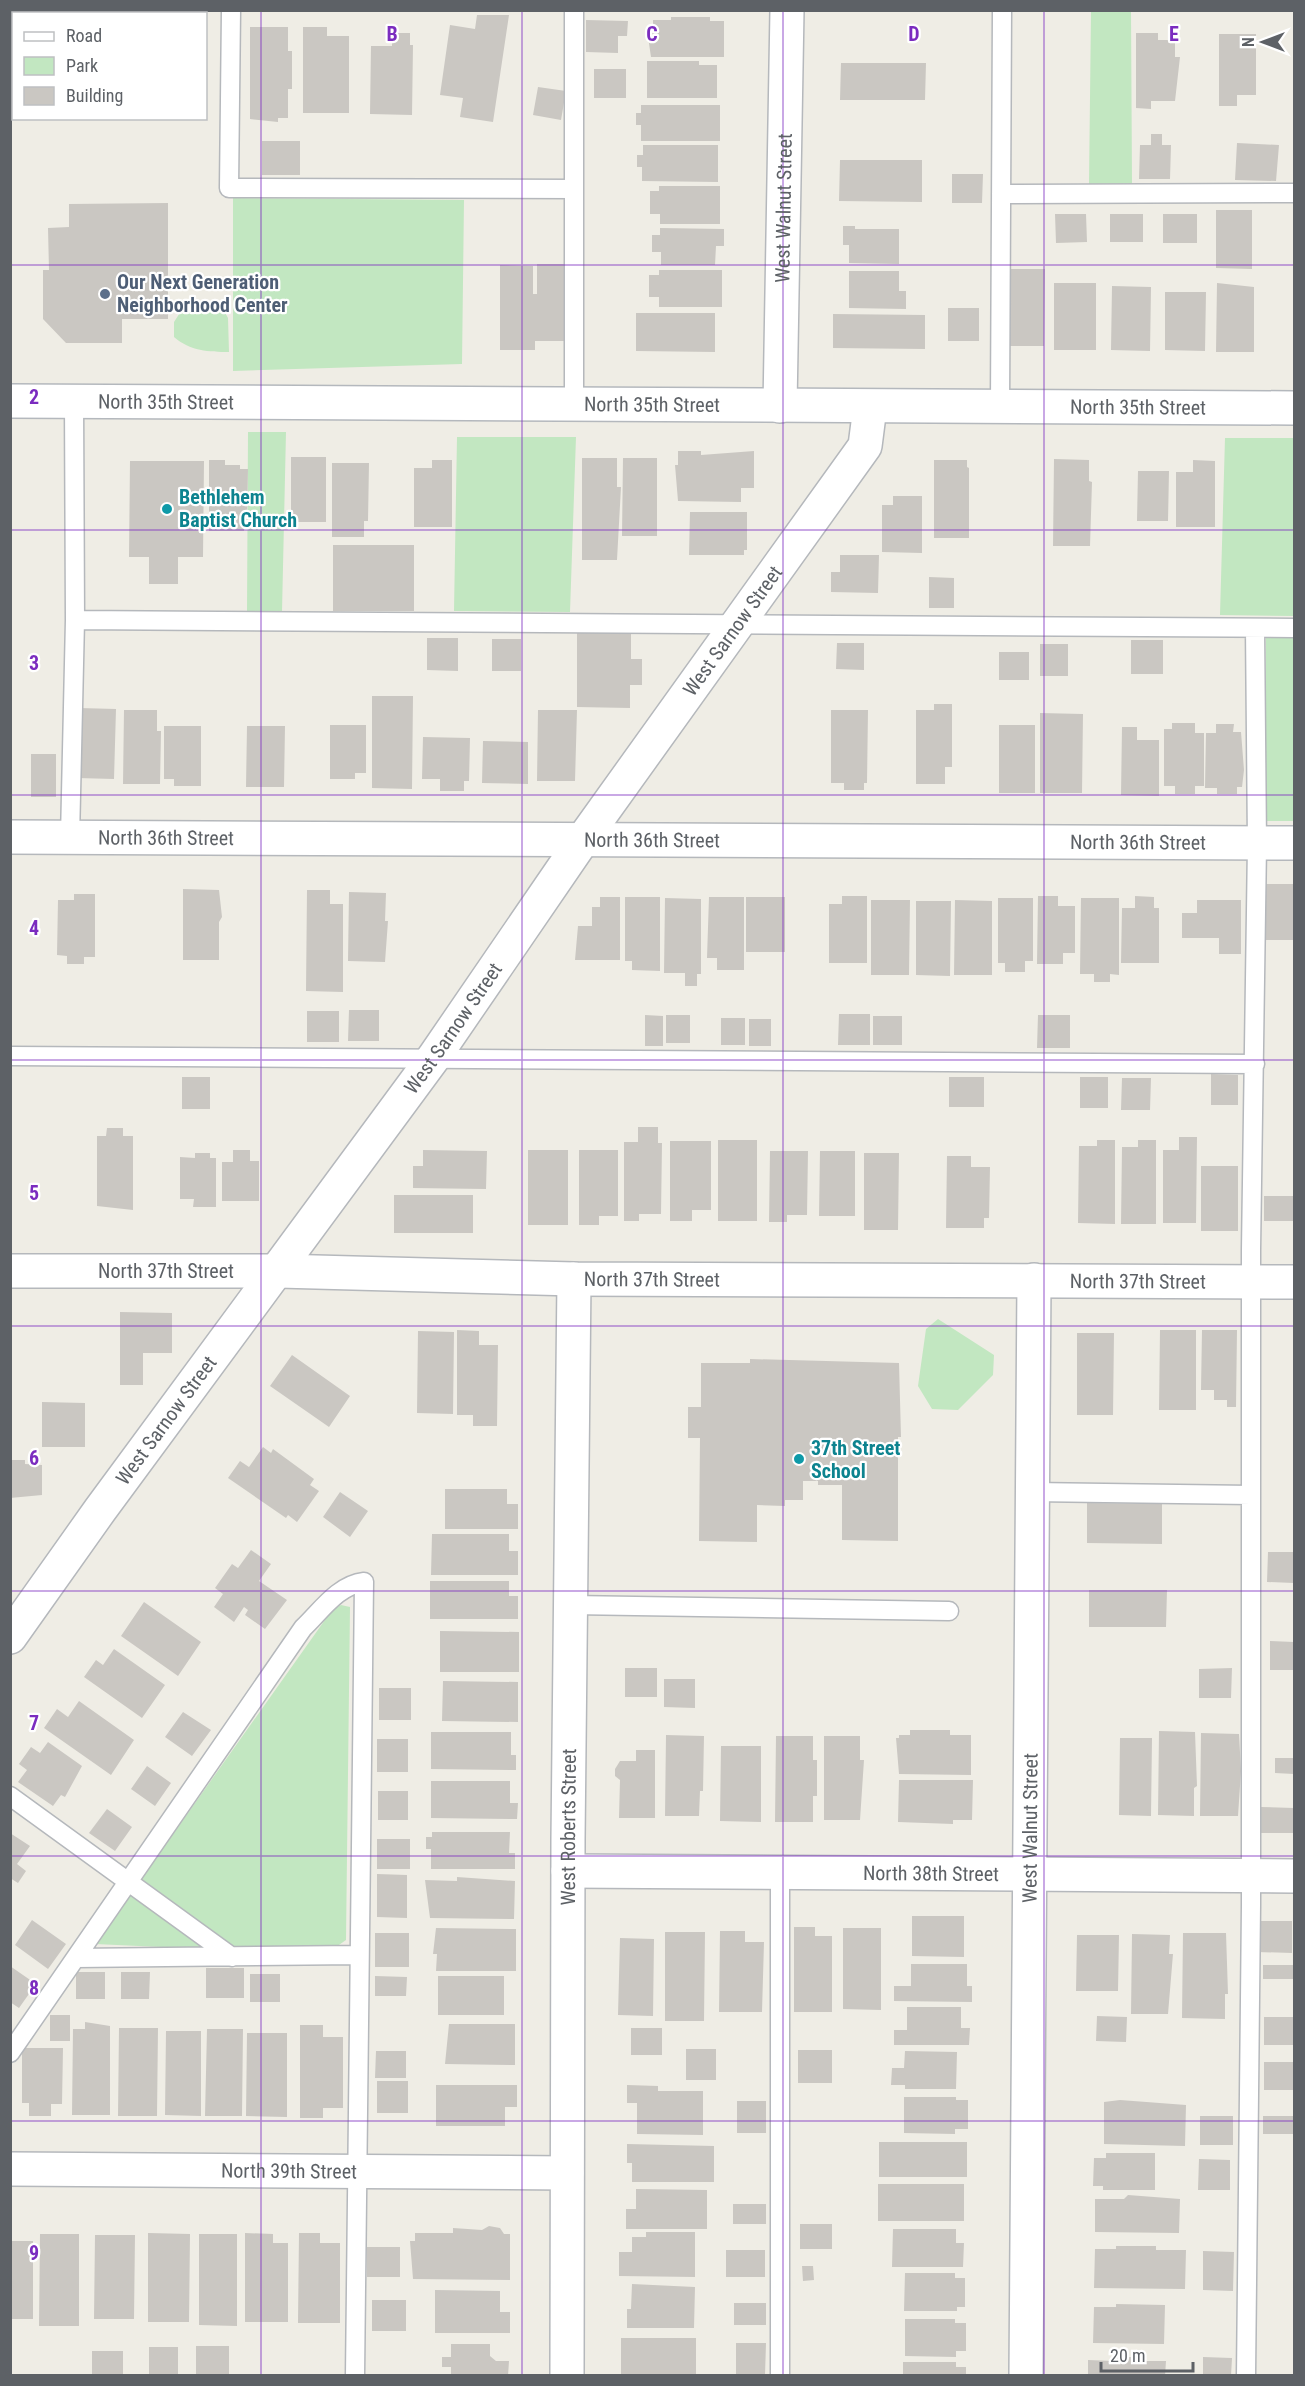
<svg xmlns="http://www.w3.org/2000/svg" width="1305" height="2386" viewBox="0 0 1305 2386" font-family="'Roboto Condensed',sans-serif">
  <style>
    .green { fill: #c2e7c1 }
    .building { fill: #cac7c2 }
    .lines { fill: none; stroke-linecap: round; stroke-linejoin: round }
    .service-casing { stroke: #b5b8bc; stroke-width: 21 }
    .minor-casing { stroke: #b5b8bc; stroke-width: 36 }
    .secondary-casing { stroke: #b4b8bd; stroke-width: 36 }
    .service { stroke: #fff; stroke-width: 18 }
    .minor { stroke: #fff; stroke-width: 33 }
    .secondary { stroke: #fff; stroke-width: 33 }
    .grid { fill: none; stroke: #7b2cbf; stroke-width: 1.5; stroke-opacity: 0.55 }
    .service-dot { fill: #5c6f8a; stroke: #fff; stroke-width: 2 }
    .culture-dot { fill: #0f9aa8; stroke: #fff; stroke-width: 2 }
    .labels { text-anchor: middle; stroke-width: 4.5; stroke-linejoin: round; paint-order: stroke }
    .street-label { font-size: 20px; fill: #5d6166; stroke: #fff }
    .service-label { font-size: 20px; font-weight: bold; fill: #4e5e75; stroke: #fff; text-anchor: start }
    .culture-label { font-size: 20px; font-weight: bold; fill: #0d838f; stroke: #fff; text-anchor: start }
    .grid-label { font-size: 20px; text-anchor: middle; font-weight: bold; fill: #7b2cbf; stroke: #fff; stroke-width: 4.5; stroke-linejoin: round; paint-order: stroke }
  </style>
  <rect width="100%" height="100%" fill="#efede5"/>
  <path class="green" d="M1091 11H1131L1132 184H1089Z
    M233 198 464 200 462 364 233 371Z
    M185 305H221L228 318 229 352C209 352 190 351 174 337V322Z
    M248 432H286L282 612H247Z
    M457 437H576L570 612 454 611Z
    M1225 438H1294V616L1220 615Z
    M1266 635 1294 636V821H1265Z
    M938 1319 994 1355 993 1375 958 1410 932 1409 918 1386 926 1329Z
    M341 1605 350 1607 346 1940 336 1947 183 1948 95 1944 332 1610Z"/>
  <path class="building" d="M477 15H509L493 122 460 117 463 98 440 95 450 25 475 29Z
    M671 17H710V21H724V57H651L647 30H653V20H671Z
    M586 20 628 21 627 36H618V53L586 52Z
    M250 27H288V51H292V89H288V118H278V122L250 119Z
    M303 27H327V36H349V113H303Z
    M392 33H410V45H413L412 115 370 114 371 46H392Z
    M1136 33H1158V40H1175V57H1180L1175 101H1151V109L1136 108Z
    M1219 34H1256V95H1237V106H1219Z
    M647 61H699V65H717V98H647Z
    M841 63H926L925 100H840Z
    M594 69H626V98H594Z
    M538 87 566 91 561 120 533 115Z
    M641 105H720V141H641V125H636V113H641Z
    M1151 134H1162V145H1171L1170 179H1139L1140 145H1151Z
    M262 141H300V175H262Z
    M1237 143 1279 145 1276 181 1235 180Z
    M643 145H718V182L642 181V167H637V155H643Z
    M840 160H922V202L839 201Z
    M952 174H983L982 203H952Z
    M659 186H720V224H660V214H650V191H659Z
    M168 203V319H122V343H66L43 319V270H49L48 228 69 227V204Z
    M1216 210H1252V269L1216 268Z
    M1055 214H1086L1087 242 1056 243Z
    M1110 214H1143V242H1110Z
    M1163 214H1197V243H1163Z
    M843 226H855V229H899V264L849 263V245H843Z
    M660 228 724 229V246H716L715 265H661V252H652V235H660Z
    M537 264H567V341H535V350H500V265L533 266V294H537Z
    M1007 269H1045L1044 346H1006Z
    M659 270H722V307H659V297H649V275H659Z
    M849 271H899V291H906V309L849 308Z
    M1054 283H1096V350H1054Z
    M1217 283 1254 287V352H1216Z
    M1112 286 1151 287 1150 351 1111 350Z
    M1165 292H1206L1205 351 1165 350Z
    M948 308H979V341H948Z
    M636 313H715V352L636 351Z
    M833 314 925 315V349L833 348Z
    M678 451H701V455L754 451V488H741V502L678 501 675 465H678Z
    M291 457H326V522H291Z
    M582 458H617V487H621L617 560H582Z
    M623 458H657V536H622Z
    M1054 459 1089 460V481L1092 482 1090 546H1053Z
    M209 460H225V465H240V469H248L247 520H244V531H209Z
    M432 460H452V527H414V468H432Z
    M934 460H967V467L969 468V538H934Z
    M1193 460 1215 461V527H1176V472H1193Z
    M130 461H204L203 557H178V584H149V557H129Z
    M332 463H369L368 521H364V537H332Z
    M1138 471H1169L1168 521H1137Z
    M893 496H922V553L882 552V505H893Z
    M690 512H747V550H744V555H689Z
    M333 545H414V611H333Z
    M840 555H879L878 593 831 592V572H840Z
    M929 577 954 578V608H929Z
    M577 633H631V659H642V685H630V708L577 707Z
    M427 638H458V671L427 670Z
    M492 639H521V671H492Z
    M1131 640H1163V674H1131Z
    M837 643H864V670L836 669Z
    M1040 644H1068V676H1040Z
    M999 652H1029V680H999Z
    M372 696H413L412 789 372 788Z
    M934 704H952V767H945V784H916V710H934Z
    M79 708 116 709 114 779 77 778Z
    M124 710H157V731H161L160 784H123Z
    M538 710H577L575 781H537Z
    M831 710H868L867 783H864V790H844V783H831Z
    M1040 713 1083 714 1082 793H1040Z
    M1172 723H1195V733H1204V786H1195V794H1175V786H1164V729H1172Z
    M1216 724H1234L1233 732H1241L1244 770 1242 787H1237V794H1217V788H1205L1206 733H1216Z
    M330 725H366V773H355V779H330Z
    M999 725H1035V793H999Z
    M164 726H201V786H174V779H164Z
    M247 726H285L284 787H246Z
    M1122 727H1137V740H1159V796L1121 795Z
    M423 737 470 738 469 781H464V791H440V779H422Z
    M483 741 528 742V784L482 783Z
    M31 754H56V797H31Z
    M1266 884H1294V940H1266Z
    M183 889 219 890 222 917 219 922V960H183Z
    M307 890H330V904H343V992L306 991Z
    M349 892 386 893 385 921H388L385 962 348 961Z
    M74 894H95V957H84V964H67V956L57 955 58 900H74Z
    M842 896H867V963H829V904H842Z
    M1038 896H1058V906H1075V953H1063V964H1037Z
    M1135 896 1154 897V908H1159V963H1121L1122 908H1135Z
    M600 897H620V960H575L578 926H592V907H600Z
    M625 897H660V971L632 970V961H625Z
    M709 897H744V970H717V958H707Z
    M746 897H785V952H746Z
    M665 898 701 899V974H697V986H685V973H664Z
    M998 898H1033V961H1025V972H1005V963H998Z
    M1081 898H1119V975L1110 974V982H1094V974H1080Z
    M871 900H910L909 975H871Z
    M955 900 992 901V975H954Z
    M1197 900H1241V954H1219V938H1182V913H1197Z
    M916 901H951L950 976 916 975Z
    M349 1010H379V1041H348Z
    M307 1011H339V1042H307Z
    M839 1014H870V1045H838Z
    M645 1015 663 1016V1046H645Z
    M666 1015H690V1043H666Z
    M1038 1015H1070V1048H1037Z
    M873 1016H902V1045H873Z
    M721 1018H745V1045H721Z
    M749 1019H771V1046H749Z
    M1211 1074 1238 1075V1105H1211Z
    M182 1077H210V1109H182Z
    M949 1077H984V1107H949Z
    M1080 1077H1108V1108H1080Z
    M1122 1078H1151L1150 1110H1121Z
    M638 1127H658V1143H662L661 1214H639V1221H624V1142H638Z
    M107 1128H123V1136H133V1210L97 1206V1136H106Z
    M1179 1137H1197L1196 1223H1163V1150H1179Z
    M718 1140H757V1221H718Z
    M1097 1140H1115V1224L1078 1223 1079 1146H1097Z
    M1138 1140H1156V1224H1121L1122 1147H1138Z
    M670 1141H711V1210H692V1221H670Z
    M233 1150H250V1161H259V1201H222V1162H233Z
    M423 1150 487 1151 486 1189 413 1188V1166H423Z
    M528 1150H568V1225H528Z
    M579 1150H618V1216H599V1225H579Z
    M770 1151H808L807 1215H787V1222H769Z
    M820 1151H855V1216H819Z
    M195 1153H210V1158H216V1207H193L194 1199H180V1157L195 1158Z
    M864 1153H899L898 1230H864Z
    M947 1156H971V1167H990L989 1218H984V1228H946Z
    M1201 1166H1238V1231H1201Z
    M394 1195H473V1233H394Z
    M1264 1196H1294V1221H1264Z
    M120 1312 172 1313V1353H143V1385H120Z
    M457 1330 479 1331V1345H498L497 1426H473V1415H457Z
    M1160 1330H1196V1410H1159Z
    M1202 1330H1237L1236 1407H1227V1400H1214V1390H1201Z
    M418 1331 454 1332 453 1414 417 1413Z
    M1077 1333H1114L1113 1415H1077Z
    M292 1355 350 1396 329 1427 270 1386Z
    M750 1359 899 1363 901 1437H898V1541L842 1540V1485H818V1481H803V1500H785V1506L757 1505V1542L699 1541 700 1438H688V1407H701V1363H750Z
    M42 1402 85 1403V1447H42Z
    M263 1447 271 1453 273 1449 314 1479 310 1485 319 1491 297 1522 288 1515 286 1518 228 1478 240 1461 249 1467Z
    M10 1460H25V1464L42 1465V1495L10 1498Z
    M445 1489H507V1504H518V1529H445Z
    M340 1492 368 1511 350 1537 323 1517Z
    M1087 1503 1162 1504V1544L1087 1543Z
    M432 1534H509V1551H518V1575H431Z
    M251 1550 271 1564 259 1581 287 1600 265 1629 245 1615 248 1610 244 1607 234 1622 214 1607 223 1594 215 1588 232 1564 238 1568Z
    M1268 1552H1294V1583L1267 1582Z
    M430 1581H509V1596H518V1619H430Z
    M1089 1590H1167L1166 1627H1089Z
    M144 1602 201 1642 178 1676 121 1636Z
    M440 1631 519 1632V1672H440Z
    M1270 1641 1294 1642V1670H1270Z
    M114 1649 165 1685 142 1718 84 1677 96 1660 103 1665Z
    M625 1668H657V1697H625Z
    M1232 1668 1231 1698H1199V1669Z
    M664 1679H695V1708L664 1707Z
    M443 1681 518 1682V1722L442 1721Z
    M379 1688H411V1720H379Z
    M79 1701 134 1740 111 1775 44 1728 57 1709 68 1717Z
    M183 1712 211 1730 192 1756 165 1737Z
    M910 1730H950V1735H971V1775L899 1774 896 1738H899V1735H910Z
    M1159 1731 1195 1732 1197 1786 1194 1788V1816L1158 1815Z
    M431 1732H511V1755H516V1770L431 1769Z
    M1201 1733 1239 1734 1241 1771 1238 1816H1200Z
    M666 1735 704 1736 703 1791H700L699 1816H665Z
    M776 1736H813V1760H817V1796H813V1822H775Z
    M824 1736H860V1760H864L860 1820H824Z
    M1120 1738H1152L1151 1816 1119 1815Z
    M377 1739H408V1772H377Z
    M48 1742 82 1766 65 1797 61 1795 53 1806 18 1782 27 1770 19 1764 31 1747 40 1753Z
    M721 1746H761V1822L720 1821Z
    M636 1750H655V1818H619L620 1780 615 1776V1769L620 1761H636Z
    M1275 1758H1294V1774L1275 1773Z
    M147 1766 171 1783 155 1806 131 1789Z
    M899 1780H973L972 1820H953V1824L898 1822Z
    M431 1781H510V1803H518L517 1819 431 1818Z
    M378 1791H408V1820H378Z
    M1261 1807 1294 1808V1833H1260Z
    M107 1809 132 1827 115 1851 89 1833Z
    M432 1832H510L509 1853H515V1869H431V1849H426V1837H432Z
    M10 1833 30 1846 17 1864 26 1871 18 1883 10 1878Z
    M377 1839H410V1869H377Z
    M377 1874 407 1875V1918L377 1917Z
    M457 1877 515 1881 514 1919 430 1918 425 1880 457 1881Z
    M912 1916H964V1957L912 1956Z
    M32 1920 66 1944 48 1969 15 1945Z
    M1258 1921H1292V1953L1257 1952Z
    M794 1927H815V1936H832V2012H794Z
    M436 1928 516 1929V1971H436L437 1954H433Z
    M843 1928H881V2010L843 2009Z
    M720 1931H745V1942H764L762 2012H719Z
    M665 1932H705L704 2021H665Z
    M375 1933H409V1967H375Z
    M1183 1933H1226L1228 1994H1225V2019L1182 2018Z
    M1132 1934 1170 1935 1169 1954H1173L1168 2014H1131Z
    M1077 1935H1119L1118 1991H1076Z
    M620 1938 654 1939 653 2016 618 2015Z
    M911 1964H967V1986H972V2002L894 2001V1986H911Z
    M1263 1965H1294V1979H1263Z
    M10 1966 36 1984 19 2008 10 2002Z
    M206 1968H244V1998H206Z
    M76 1972H105V1999H76Z
    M121 1972H150L149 1999H121Z
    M250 1974H280V2002H250Z
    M375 1976 407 1977 406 1996H375Z
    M438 1976H504V2015H438Z
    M907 2007H961V2028H970L969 2045H894V2030H907Z
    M50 2015H70V2041H50Z
    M1097 2016 1127 2017 1126 2042 1096 2041Z
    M1264 2017H1294V2045H1264Z
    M85 2022 110 2026V2115H72L73 2029H85Z
    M449 2024H515V2065L445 2064Z
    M300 2025H323V2037H343V2108H323V2118H300Z
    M119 2028H158L157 2116H118Z
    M631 2028H662V2055H631Z
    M207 2029H243L242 2116H205Z
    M166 2031H201V2116L165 2115Z
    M247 2033H287V2117L246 2116Z
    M22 2048H63L62 2104H51V2116H29V2103H22Z
    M686 2049H716V2080H686Z
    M798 2050H832V2083H798Z
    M376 2051H406V2078H375Z
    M905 2051 957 2052 956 2089H905V2085H891L892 2068H904Z
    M1264 2062H1293V2090H1264Z
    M377 2081H408V2113H377Z
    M436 2085H517V2107H505V2126H436Z
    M627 2085 658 2086V2091H703V2135L637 2134V2103H627Z
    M904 2097H956V2100H968V2129H955V2134L904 2133Z
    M1120 2100 1186 2105 1185 2146 1104 2144V2102Z
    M737 2101H766V2133H737Z
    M1200 2116H1233V2145H1200Z
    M1263 2116H1294V2134H1263Z
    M879 2142H967V2177H879Z
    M627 2144 714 2146V2182H632V2163H627Z
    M1106 2153H1155V2190H1103V2186H1093L1094 2158H1106Z
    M1199 2159 1230 2160V2190H1198Z
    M878 2184H964V2221H878Z
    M636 2189 707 2190V2229H626V2209H636Z
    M1128 2195 1180 2199 1179 2233 1095 2232V2199H1124Z
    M733 2204H766V2224H733Z
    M800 2224H832V2249H800Z
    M489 2226 500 2228 504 2234H510V2280L413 2279 410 2241H415V2233H453V2228L482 2230Z
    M893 2229H956V2243H964L963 2267H892Z
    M646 2232H695V2277L619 2276V2252H632V2237H646Z
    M148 2233 190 2234 189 2322H148Z
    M245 2233 273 2234V2243H288V2322H245Z
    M299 2233H320V2243H340V2323H298Z
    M40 2234H79V2326H39Z
    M199 2234H237V2326L199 2325Z
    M95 2235H135L134 2319H94Z
    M10 2241H33V2319H10Z
    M1116 2246H1156V2250H1186L1185 2289 1094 2288 1095 2249H1116Z
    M367 2247H400V2277H367Z
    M726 2250H765V2277H726Z
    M1203 2251 1234 2252 1233 2291 1203 2290Z
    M802 2266H813L814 2280 803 2281Z
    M905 2273H955V2278H965V2307H957V2311H904Z
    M632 2284 695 2287 694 2328H627V2309H631Z
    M435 2290 500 2291V2312H510V2333H435Z
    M372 2300H406V2331H372Z
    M734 2303H766V2325H734Z
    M1116 2304 1165 2305 1164 2344 1093 2343 1094 2307H1116Z
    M905 2319H955V2323H966V2351H956V2357L905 2356Z
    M621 2338H696V2375H621Z
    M736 2343H766L765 2375H736Z
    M451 2344H490V2356L496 2361H509L508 2376H451V2367H442V2357H451Z
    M196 2346H229V2376L196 2375Z
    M149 2347H178V2376H149Z
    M92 2351H123V2376H92Z
    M1114 2357H1145V2361H1166L1165 2376H1088V2360L1114 2361Z
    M1203 2357 1232 2358 1231 2376H1203Z
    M903 2362H956V2367H966V2376H903Z"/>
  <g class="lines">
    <g class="service-casing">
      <path id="service" d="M231 10 229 188 574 189
        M574 10V404
        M1001 194 1294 193
        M1000 407 1002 10
        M75 620 1294 628
        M70 838 75 620 74 401
        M10 1056 1255 1064
        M1032 1492 1251 1495
        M571 1605 949 1611
        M10 1796 232 1957
        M780 1873V2376
        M76 1958 358 1955
        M10 2053 303 1628C321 1611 338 1585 364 1582L355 2376
        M1246 2376 1251 1905V1250L1257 844 1255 628"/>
    </g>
    <g class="minor-casing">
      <g id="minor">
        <path id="s1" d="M780 406 787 10"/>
        <path id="s2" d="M10 837 1294 843"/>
        <path id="s3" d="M10 1271H279L574 1279 1294 1282"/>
        <path id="s4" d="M10 1637 100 1510 434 1057 584 838 865 446 870 407"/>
        <path id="s5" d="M568 1871 1294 1876"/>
        <path id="s6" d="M10 2169 567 2173"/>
        <path id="s7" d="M567 2376 568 1840 574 1279"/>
        <path id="s8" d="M1026 2376 1034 1280"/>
      </g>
    </g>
    <g class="secondary-casing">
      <g id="secondary">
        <path id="s9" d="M10 401 1294 408"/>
      </g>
    </g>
    <use href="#service" class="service"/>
    <use href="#minor" class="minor"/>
    <use href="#secondary" class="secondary"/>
  </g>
  <path class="grid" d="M261 10V2376M522 10V2376M783 10V2376M1044 10V2376M10 265H1294M10 530H1294M10 795H1294M10 1060H1294M10 1326H1294M10 1591H1294M10 1856H1294M10 2121H1294"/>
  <circle class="service-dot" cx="105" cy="294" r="6"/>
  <g class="culture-dot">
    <circle cx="167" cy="509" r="6"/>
    <circle cx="799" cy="1459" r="6"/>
  </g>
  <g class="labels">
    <g class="street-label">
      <text dy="7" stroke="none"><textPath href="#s1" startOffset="198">West Walnut Street</textPath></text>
      <text dy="7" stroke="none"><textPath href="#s9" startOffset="156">North 35th Street</textPath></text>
      <text dy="7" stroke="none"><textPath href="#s9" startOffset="642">North 35th Street</textPath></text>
      <text dy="7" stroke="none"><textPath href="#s9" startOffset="1128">North 35th Street</textPath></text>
      <text dy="7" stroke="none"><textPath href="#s4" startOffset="1239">West Sarnow Street</textPath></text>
      <text dy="7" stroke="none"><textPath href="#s2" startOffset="156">North 36th Street</textPath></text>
      <text dy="7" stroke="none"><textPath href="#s2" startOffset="642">North 36th Street</textPath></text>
      <text dy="7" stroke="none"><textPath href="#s2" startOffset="1128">North 36th Street</textPath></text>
      <text dy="7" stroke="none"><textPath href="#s4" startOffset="753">West Sarnow Street</textPath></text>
      <text dy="7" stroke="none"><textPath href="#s3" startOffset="156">North 37th Street</textPath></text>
      <text dy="7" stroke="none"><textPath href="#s3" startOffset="642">North 37th Street</textPath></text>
      <text dy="7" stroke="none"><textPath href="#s3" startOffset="1128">North 37th Street</textPath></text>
      <text dy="7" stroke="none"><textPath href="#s4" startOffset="267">West Sarnow Street</textPath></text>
      <text dy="7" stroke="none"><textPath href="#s7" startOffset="549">West Roberts Street</textPath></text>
      <text dy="7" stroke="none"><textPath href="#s8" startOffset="548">West Walnut Street</textPath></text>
      <text dy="7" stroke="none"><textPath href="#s5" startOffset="363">North 38th Street</textPath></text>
      <text dy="7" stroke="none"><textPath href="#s6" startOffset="279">North 39th Street</textPath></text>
    </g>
    <g class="service-label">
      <text x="117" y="289">Our Next Generation<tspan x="117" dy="23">Neighborhood Center</tspan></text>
    </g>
    <g class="culture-label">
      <text x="179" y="504">Bethlehem<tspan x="179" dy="23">Baptist Church</tspan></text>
      <text x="811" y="1455">37th Street<tspan x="811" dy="23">School</tspan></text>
    </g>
  </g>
  <g class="grid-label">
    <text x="392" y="41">B</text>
    <text x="652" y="41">C</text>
    <text x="914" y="41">D</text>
    <text x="1174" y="41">E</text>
    <text x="34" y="404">2</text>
    <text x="34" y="670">3</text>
    <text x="34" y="935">4</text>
    <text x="34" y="1200">5</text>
    <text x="34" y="1465">6</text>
    <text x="34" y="1730">7</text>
    <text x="34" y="1995">8</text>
    <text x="34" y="2260">9</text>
  </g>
  <rect width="1305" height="2386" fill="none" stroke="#5d6166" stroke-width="24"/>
  <rect x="12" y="12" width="195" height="108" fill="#ffffff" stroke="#bec0c2" stroke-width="1.5"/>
  <rect x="24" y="32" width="30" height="9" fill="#ffffff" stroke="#bec0c2" stroke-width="1.5"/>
  <text x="66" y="42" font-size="18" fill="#5d6166">Road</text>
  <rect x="24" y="57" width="30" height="18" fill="#c2e7c1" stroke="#bec0c2" stroke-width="1.5"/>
  <text x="66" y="72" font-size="18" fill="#5d6166">Park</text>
  <rect x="24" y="87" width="30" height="18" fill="#cac7c2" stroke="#bec0c2" stroke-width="1.5"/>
  <text x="66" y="102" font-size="18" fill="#5d6166">Building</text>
  <g transform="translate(1263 42) rotate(270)" stroke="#ffffff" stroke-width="4.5" paint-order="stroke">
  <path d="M0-4.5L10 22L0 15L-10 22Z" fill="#5d6166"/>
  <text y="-9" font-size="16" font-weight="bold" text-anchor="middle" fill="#5d6166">N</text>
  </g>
  <path d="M1101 2362v9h92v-9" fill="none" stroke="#5d6166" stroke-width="3"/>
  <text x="1110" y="2362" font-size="18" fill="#5d6166" stroke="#ffffff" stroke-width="4.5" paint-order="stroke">20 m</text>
</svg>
